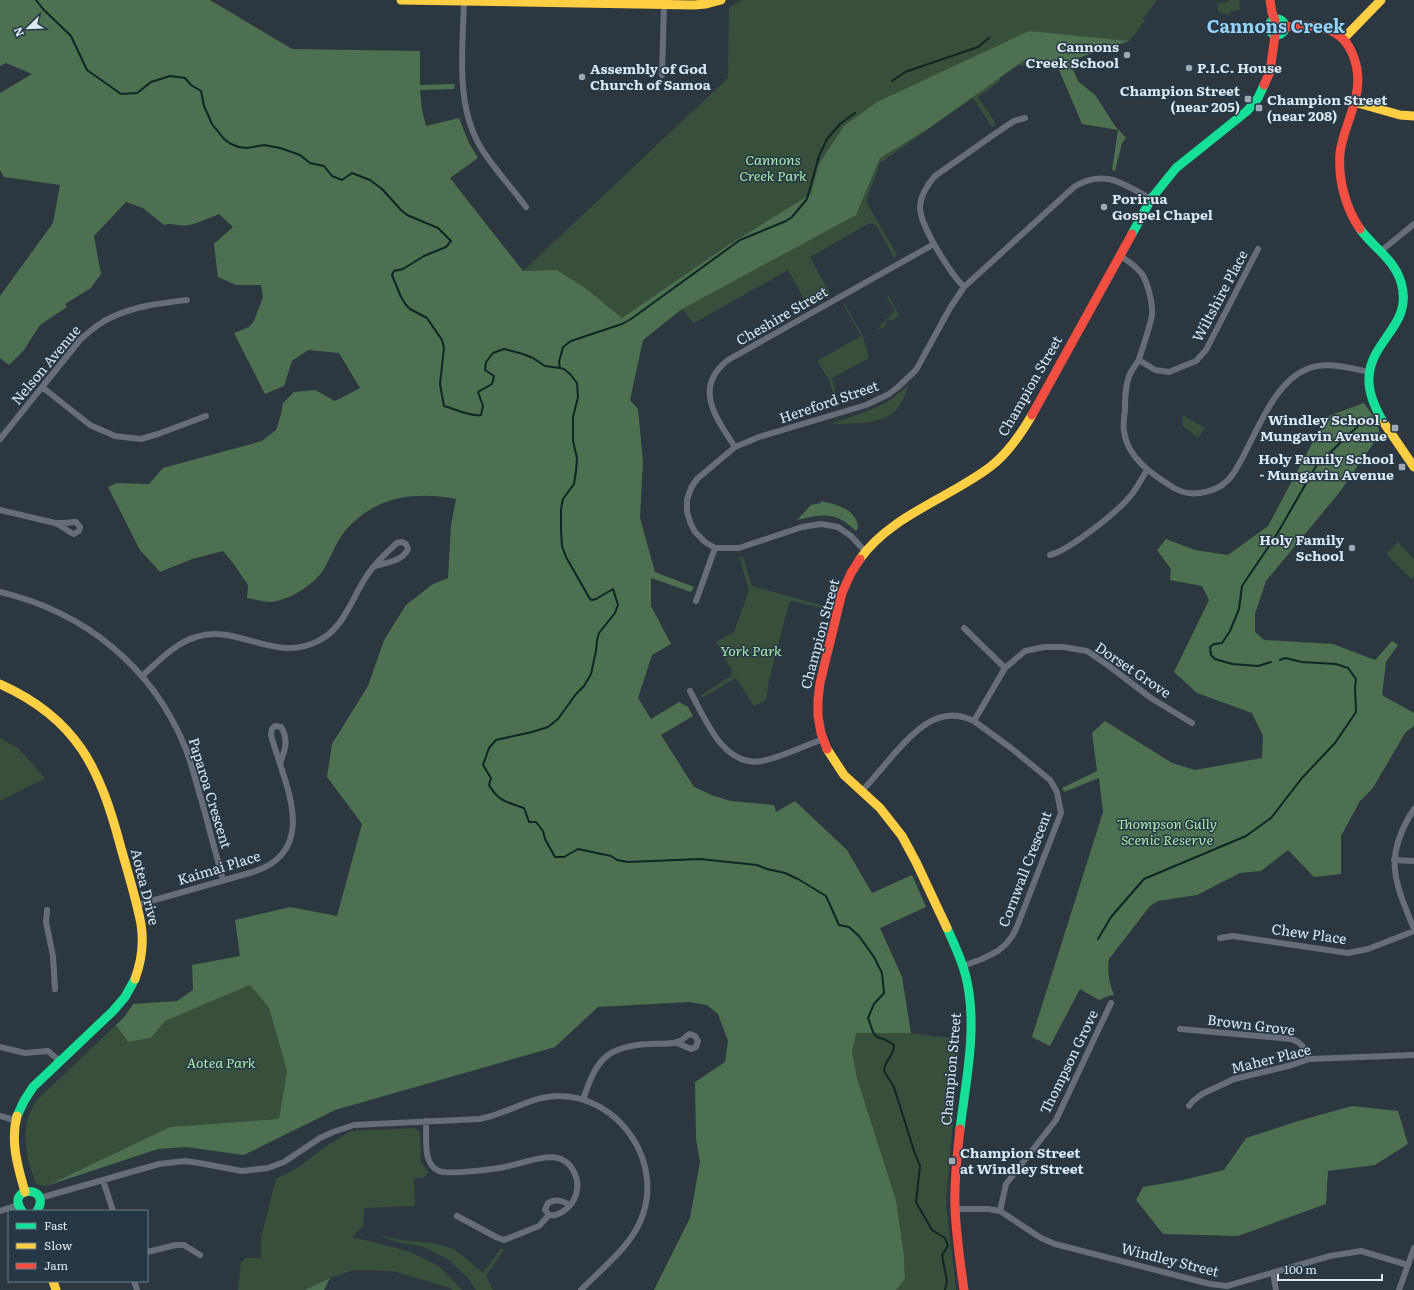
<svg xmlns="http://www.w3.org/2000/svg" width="1414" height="1290" viewBox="0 0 1414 1290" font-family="Literata,serif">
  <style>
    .green { fill: #384f3c }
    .forest { fill: #4c7050 }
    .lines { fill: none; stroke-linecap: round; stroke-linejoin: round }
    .stream { stroke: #0f2626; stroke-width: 2 }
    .street { stroke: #676e7a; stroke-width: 6 }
    .fast { stroke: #16e098; stroke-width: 9 }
    .slow { stroke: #ffcf43; stroke-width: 9 }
    .jam { stroke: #f24e42; stroke-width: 9 }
    .poi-dot { fill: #9fa9b2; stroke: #263846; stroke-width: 1.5 }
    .labels { text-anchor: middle; stroke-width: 3; stroke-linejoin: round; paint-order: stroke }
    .poi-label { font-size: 14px; font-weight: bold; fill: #dce7f0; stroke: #263846; text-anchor: end }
    .park-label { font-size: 14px; font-style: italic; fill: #abeaad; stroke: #263846 }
    .street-label { font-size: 14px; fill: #dce7f0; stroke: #263846 }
    .district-label { font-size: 18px; font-weight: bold; fill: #97d3f8; stroke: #263846 }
  </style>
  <rect width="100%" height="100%" fill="#2d373f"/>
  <path class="green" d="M743 0H1157L1143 19 1145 20 1137 32 1129 41 1069 61 1059 70 1000 63V81L978 97 996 124 992 127 973 98 880 163 866 201 897 255 894 258 876 225 870 223 810 257 830 293 808 306 788 270 694 323 682 309 643 340 622 318 584 287 557 270 523 271 728 78 729 7Z
    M1229 0H1239L1240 10 1230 11V15L1218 12 1217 3 1229 2Z
    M889 296 899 315 892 321 889 319 885 322 887 324 880 330 878 328 895 310 887 298Z
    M844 303 863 336 869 358 832 378 839 405 837 406 829 380 817 361 861 336 843 304Z
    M909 385C908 389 906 393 904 397 893 427 857 423 830 424L865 412 886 403Z
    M1182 415 1205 428 1198 438 1183 426Z
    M1398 542 1414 559V576L1411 579 1386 554Z
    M739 557H743L752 586 829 607 828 610 792 601 789 603 769 681 766 700 754 706 736 678 702 698 701 695 731 676 732 671 716 642 734 632 749 590Z
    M0 738 18 748 45 778 0 801Z
    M250 985 269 1008 287 1071 279 1120 170 1127 46 1186 36 1184 28 1160 25 1140 27 1119 36 1101 116 1025 128 1042 151 1038 165 1021Z
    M855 1033H911L931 1036 960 1038 946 1204 956 1290H896L905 1279 904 1256 896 1200 857 1078 852 1052Z
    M415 1128 420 1132 421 1162 429 1173 424 1177 414 1179 415 1206 364 1208 363 1226 352 1237 369 1241 411 1252 440 1267 462 1290H452L450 1288 393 1271 354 1270 330 1278 303 1290H238L241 1262 246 1258H261V1238L276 1179 299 1167 322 1149 351 1131Z
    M375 1234 401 1240 433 1243 454 1249 469 1261 483 1273 501 1248 504 1250 486 1276 493 1290H476L469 1279 448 1259 423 1247 398 1242Z"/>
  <path class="forest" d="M0 0H210L292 49 420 51V85L455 84 454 89 420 90 422 110 426 126 459 118 469 143 478 158 450 178 523 271 557 270 584 287 622 318 727 246 811 194 819 164 844 126 877 102 1029 31 1129 41 1069 61 1078 81 1096 96 1115 126 1126 138 1122 143 1115 171 1112 170 1118 130 1082 124 1059 70 1069 61 1035 63 1026 59 929 128 880 158 856 215 682 309 643 340 630 400 638 409 643 461 640 518 655 572 694 587 691 592 651 578V606L671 644 652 655 638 698 651 719 679 702 688 707 693 716 661 735 694 787 714 796 731 801 774 805 776 812 795 801 847 850 872 893 912 875 926 907 880 928 902 977 911 1033H856L852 1052 857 1078 896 1200 904 1256 905 1279 896 1290H654L690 1218 700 1162 696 1139 695 1082 725 1062 728 1041 718 1014 707 1005 689 1002 598 1007 555 1047 335 1110 244 1155 186 1147 158 1149 46 1186 170 1127 279 1119 287 1071 269 1008 250 985 165 1021 151 1038 128 1042 116 1025 125 1016 133 1004 177 1001 193 990 192 965 240 956 235 920 290 907 337 916 362 824 327 777 332 744 368 686 384 640 406 605 433 584 448 578 451 525 456 499C413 491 374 497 345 531 336 542 331 557 324 569 314 585 289 600 271 602 263 602 254 599 247 598L248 585 233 563 223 551 192 559 160 572 140 550 108 487 117 483 149 484 163 468 262 441 276 430 281 414 283 403 294 392 315 390 335 401 360 388 339 353 308 350 292 361 284 386 265 394 234 333 249 327 254 321 263 297 261 285H236L218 277 214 244 233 227 219 214C209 218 199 223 189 225 179 227 172 222 164 225L143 208 126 202 94 236 101 274 91 288 65 304 67 307 40 325 24 350 9 365 0 358V296L53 223 60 185 4 177 0 170V93L32 74 6 63 0 66Z
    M1364 403 1376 420 1380 434 1339 493 1266 581 1255 614V632L1264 640 1333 644 1375 660 1392 641 1398 645 1386 662 1382 695 1414 713V726L1405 733 1373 788 1360 801 1341 836V874L1314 877 1288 850 1261 871 1240 873 1197 895 1158 901 1150 906 1109 959C1107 970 1109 984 1114 995L1109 996 1099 1000 1080 989 1050 1046 1032 1037 1103 812 1099 778 1064 792 1062 788 1097 771 1092 733 1105 721 1172 763 1195 770 1262 758 1263 736 1252 713 1197 693 1174 672 1209 600 1202 586 1170 580 1171 569 1157 550 1166 539 1195 550 1228 555 1268 526 1326 417Z
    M821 501C837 505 857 509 858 528L856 531C836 511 823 514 797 520L811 505 821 503Z
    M1352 1106 1398 1111 1408 1144 1375 1165 1328 1171 1326 1204 1238 1236 1163 1234 1136 1200 1143 1187 1183 1180 1224 1170 1246 1138 1298 1121Z
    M330 1278 324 1290H303H304Z"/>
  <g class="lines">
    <path class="stream" d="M36 0 43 9 71 36 87 70 121 94 137 93 151 82 170 76 185 78 191 85 201 91 204 106 212 124 224 139 231 144 239 147 247 148 264 145 280 148 300 155 310 163 324 166 332 176 342 180 352 173 370 180 382 189 401 210 407 215 438 228 451 241 446 247 424 256 403 269 394 271 392 275 401 297 406 305 410 309 427 318 442 340 444 348 440 384 444 406C455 409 470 417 481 415L483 406 478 392 492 384 494 376 485 370 486 362 493 353 504 349 523 354 533 358 545 366 560 368 564 369 570 374 577 383 578 397 573 417V441L577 458 576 471 574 484 563 499 561 509V530L562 546 566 557 590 599 592 600 596 599 613 589 618 605 615 613 599 633 597 640 596 651 591 674 584 686 576 694 558 719 548 727 532 732 496 740 489 748 483 765 491 778 489 785C499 802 507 802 524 808L529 822H536L543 831 545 839 555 857H564L578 849 611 856 617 860 628 862 700 859 757 865 767 869 785 873 798 879 826 896 839 925 849 927 859 936 874 957 882 973 884 993 874 1004 868 1018 873 1032 877 1037 886 1040 894 1045C894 1056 885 1059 884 1071L894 1087 914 1151 920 1166 916 1202 932 1230 945 1238 948 1246 942 1255 947 1281 945 1290
      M892 81 905 72 978 47 989 38
      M560 368 559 362 563 347 571 341 622 324 631 319 740 240 786 221 792 217 807 199 819 156 827 139 840 124 855 113
      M1271 662 1258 666 1232 664 1215 659 1211 655 1210 647 1214 644 1222 643 1230 631 1239 609 1242 586 1277 534 1316 466 1360 424
      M1098 939 1111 917 1144 879 1246 836 1271 818 1302 778 1335 743 1356 712 1355 687 1356 679 1348 668 1336 664 1302 662 1285 658 1280 660"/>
    <path class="street" d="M464 1C463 48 455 103 480 146 492 167 511 186 526 207
      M662 75 664 4
      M1381 251 1414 224
      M1119 255C1128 261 1136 266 1142 274 1148 283 1153 305 1152 315 1151 323 1142 350 1139 359 1137 364 1132 369 1130 374 1125 385 1125 399 1125 410 1124 417 1123 425 1124 431 1127 458 1153 475 1174 488 1193 499 1221 492 1233 474 1254 443 1270 384 1307 369 1326 361 1349 368 1369 372
      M964 287C951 274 919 225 920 206 921 194 927 185 935 176L999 131 1014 121 1025 118
      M1139 360 1155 370 1169 372 1196 361 1206 350 1258 249
      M42 387 90 425 115 436 141 439 158 434 206 416
      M0 439 80 340C89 332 98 323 110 318 134 306 161 303 187 300
      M735 447C717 419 692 388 728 360L934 244
      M0 510 55 523H63L76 522 80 527 79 531 74 534C69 533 62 525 55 523
      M865 551 851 536 838 527 821 524 802 527 739 548H715L705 542 695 532 690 522 687 512V500L691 488 697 479 735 447 759 437 866 405 889 394 898 387 916 370 950 308 964 287 1074 187C1104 168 1124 184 1151 199
      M1050 555C1071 549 1119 511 1132 494 1138 486 1142 478 1147 470
      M0 592C84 612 152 666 185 747 192 764 196 783 202 802 209 828 216 854 223 880
      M696 601 715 548
      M964 628 1005 668
      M142 676C158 662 175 643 196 637 239 623 275 665 320 640 345 627 353 595 368 574 376 562 386 553 397 543L402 542 406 544 408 549C402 562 386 562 373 567
      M690 691C705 718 723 768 762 761 782 757 804 746 823 739
      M974 721 1005 668 1025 651 1044 647H1063L1087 651 1109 666 1151 698 1192 723
      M862 791C873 779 883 767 894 754 916 730 939 704 974 721L1011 748 1050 780 1057 792 1061 813 1018 924 1013 935 1006 944 998 951 982 959 963 966
      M1414 809C1383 857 1394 880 1414 929
      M1394 860 1414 861
      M137 905 253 872C322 850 283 781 271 735L272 729 275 726 281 727C289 739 285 751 280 763
      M47 910 46 922 53 956 55 989
      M1220 938 1233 936 1348 953 1368 949 1414 931
      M1180 1029 1291 1039C1302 1042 1304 1048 1309 1059
      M0 1047 25 1053 48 1051 61 1062
      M583 1100C596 1060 606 1046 649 1044 657 1043 671 1045 677 1042 682 1041 686 1036 690 1034L695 1036 698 1041 696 1047 691 1049 677 1043
      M1189 1106 1193 1101 1202 1094 1234 1079 1292 1065 1309 1059 1414 1055
      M0 1116 14 1120
      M426 1121C427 1136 422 1165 439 1171 450 1175 497 1169 509 1166 532 1161 565 1144 576 1177 579 1186 577 1195 572 1203 567 1210 557 1217 549 1215L545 1210 548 1203C556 1198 562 1201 570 1205
      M103 1180 113 1211
      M40 1198 159 1164 185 1161 199 1163 242 1171 268 1168 284 1162 320 1138 333 1132 354 1125 479 1119C506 1115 528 1097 557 1096 620 1095 666 1164 640 1222 628 1249 601 1269 581 1290
      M954 1209H988L1000 1211 1041 1238 1055 1244 1210 1284 1227 1286 1330 1256 1361 1251 1408 1265
      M0 1211 18 1205
      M1000 1211 1006 1184 1056 1120 1111 1003
      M457 1216 496 1237 504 1240 539 1226 549 1215
      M147 1252 176 1245H184L200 1255
      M1273 1273 1276 1290
      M134 1281 137 1290
      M1399 1290 1414 1248"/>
    <path class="fast" d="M1269 27a8 8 0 1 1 16 0a8 8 0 1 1-16 0Z
      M1360 229C1373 247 1394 259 1401 282 1414 325 1371 339 1369 377 1368 394 1376 410 1384 423
      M1132 234 1151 199 1176 168 1247 111 1258 98 1264 85
      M947 928C954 944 962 960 966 977 978 1026 966 1080 960 1129
      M17 1116 24 1101 33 1087 113 1011 125 997 135 979
      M22 1211C4 1186 53 1184 37 1211"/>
    <path class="slow" d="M401 0 694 5 706 4 721 0
      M1344 38 1381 0
      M1354 102 1400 115 1414 116
      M1384 423 1414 467
      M860 559C890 516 949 498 990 467 1007 454 1021 434 1032 415
      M0 684C78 719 100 769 121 848 128 873 136 898 141 924 144 943 142 960 135 979
      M827 749 844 775 880 808 902 836 916 862 947 928
      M17 1116C10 1142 18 1167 25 1192
      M53 1281 56 1290"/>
    <path class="jam" d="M1270 0 1272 13 1275 20
      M1284 27C1315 24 1343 25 1354 58 1359 72 1359 86 1355 100 1351 118 1342 135 1340 153 1338 179 1345 207 1360 229
      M1264 85 1270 72 1275 35
      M1032 415 1132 234
      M827 749 821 733 818 716V700L820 683 842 593 851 573 860 559
      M960 1129C957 1155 954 1181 955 1207 956 1235 960 1262 964 1290"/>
  </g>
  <g class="poi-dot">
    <circle cx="1127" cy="55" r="4"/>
    <circle cx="1189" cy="68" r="4"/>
    <circle cx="582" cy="77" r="4"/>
    <rect x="1244" y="95" width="8" height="8" rx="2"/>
    <rect x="1255" y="104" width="8" height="8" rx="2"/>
    <circle cx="1104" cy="207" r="4"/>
    <rect x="1391" y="424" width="8" height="8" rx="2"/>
    <rect x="1398" y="463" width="8" height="8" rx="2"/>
    <circle cx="1352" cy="548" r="4"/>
    <rect x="948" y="1157" width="8" height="8" rx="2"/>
  </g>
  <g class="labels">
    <g class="poi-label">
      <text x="1119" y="52">Cannons<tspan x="1119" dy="16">Creek School</tspan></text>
      <text x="1197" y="73" text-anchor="start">P.I.C. House</text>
      <text x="590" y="74" text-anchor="start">Assembly of God<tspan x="590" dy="16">Church of Samoa</tspan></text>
      <text x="1240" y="96">Champion Street<tspan x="1240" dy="16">(near 205)</tspan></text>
      <text x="1267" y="105" text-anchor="start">Champion Street<tspan x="1267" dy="16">(near 208)</tspan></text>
      <text x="1112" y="204" text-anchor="start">Porirua<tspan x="1112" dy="16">Gospel Chapel</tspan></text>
      <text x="1387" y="425">Windley School -<tspan x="1387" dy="16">Mungavin Avenue</tspan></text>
      <text x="1394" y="464">Holy Family School<tspan x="1394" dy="16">- Mungavin Avenue</tspan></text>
      <text x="1344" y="545">Holy Family<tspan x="1344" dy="16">School</tspan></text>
      <text x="960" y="1158" text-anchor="start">Champion Street<tspan x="960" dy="16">at Windley Street</tspan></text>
    </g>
    <g class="park-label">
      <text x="773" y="165">Cannons<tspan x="773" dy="16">Creek Park</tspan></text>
      <text x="751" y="656">York Park</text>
      <text x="1167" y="829">Thompson Gully<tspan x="1167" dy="16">Scenic Reserve</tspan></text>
      <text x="221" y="1068">Aotea Park</text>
    </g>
    <g class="street-label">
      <text transform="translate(1220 296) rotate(-62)" y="5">Wiltshire Place</text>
      <text transform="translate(782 316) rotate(-30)" y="5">Cheshire Street</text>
      <text transform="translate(46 365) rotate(-50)" y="5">Nelson Avenue</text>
      <text transform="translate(1030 386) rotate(-60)" y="5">Champion Street</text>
      <text transform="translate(829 402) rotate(-19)" y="5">Hereford Street</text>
      <text transform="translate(820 634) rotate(-75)" y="5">Champion Street</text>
      <text transform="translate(1133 670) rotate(34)" y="5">Dorset Grove</text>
      <text transform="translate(210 793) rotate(73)" y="5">Paparoa Crescent</text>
      <text transform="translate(219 868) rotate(-17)" y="5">Kaimai Place</text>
      <text transform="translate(1025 869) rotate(-69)" y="5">Cornwall Crescent</text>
      <text transform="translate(145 887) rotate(76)" y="5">Aotea Drive</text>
      <text transform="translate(1309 934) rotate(8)" y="5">Chew Place</text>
      <text transform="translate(1251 1025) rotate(7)" y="5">Brown Grove</text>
      <text transform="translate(1271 1059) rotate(-14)" y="5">Maher Place</text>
      <text transform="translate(1069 1062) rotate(-64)" y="5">Thompson Grove</text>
      <text transform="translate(951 1069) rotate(-85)" y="5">Champion Street</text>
      <text transform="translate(1170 1260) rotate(14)" y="5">Windley Street</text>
    </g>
    <g class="district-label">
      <text x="1276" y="33">Cannons Creek</text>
    </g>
  </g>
  <rect x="8" y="1210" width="140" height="72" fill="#263846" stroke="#6f7e8a"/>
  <rect x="16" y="1223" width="20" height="6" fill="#16e098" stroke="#6f7e8a"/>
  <text x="44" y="1230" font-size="12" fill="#dce7f0">Fast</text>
  <rect x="16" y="1243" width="20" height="6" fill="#ffcf43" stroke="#6f7e8a"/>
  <text x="44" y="1250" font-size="12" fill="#dce7f0">Slow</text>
  <rect x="16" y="1263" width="20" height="6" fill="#f24e42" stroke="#6f7e8a"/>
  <text x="44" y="1270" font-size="12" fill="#dce7f0">Jam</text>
  <g transform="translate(28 28) rotate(247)" stroke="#263846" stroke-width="3" paint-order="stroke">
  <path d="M0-3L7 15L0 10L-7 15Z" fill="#dce7f0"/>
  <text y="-6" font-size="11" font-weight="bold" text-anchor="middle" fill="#dce7f0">N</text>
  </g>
  <path d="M1278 1274v6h104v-6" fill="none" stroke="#dce7f0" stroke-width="2"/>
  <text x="1284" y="1274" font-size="12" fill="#dce7f0" stroke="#263846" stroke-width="3" paint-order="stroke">100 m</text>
</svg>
